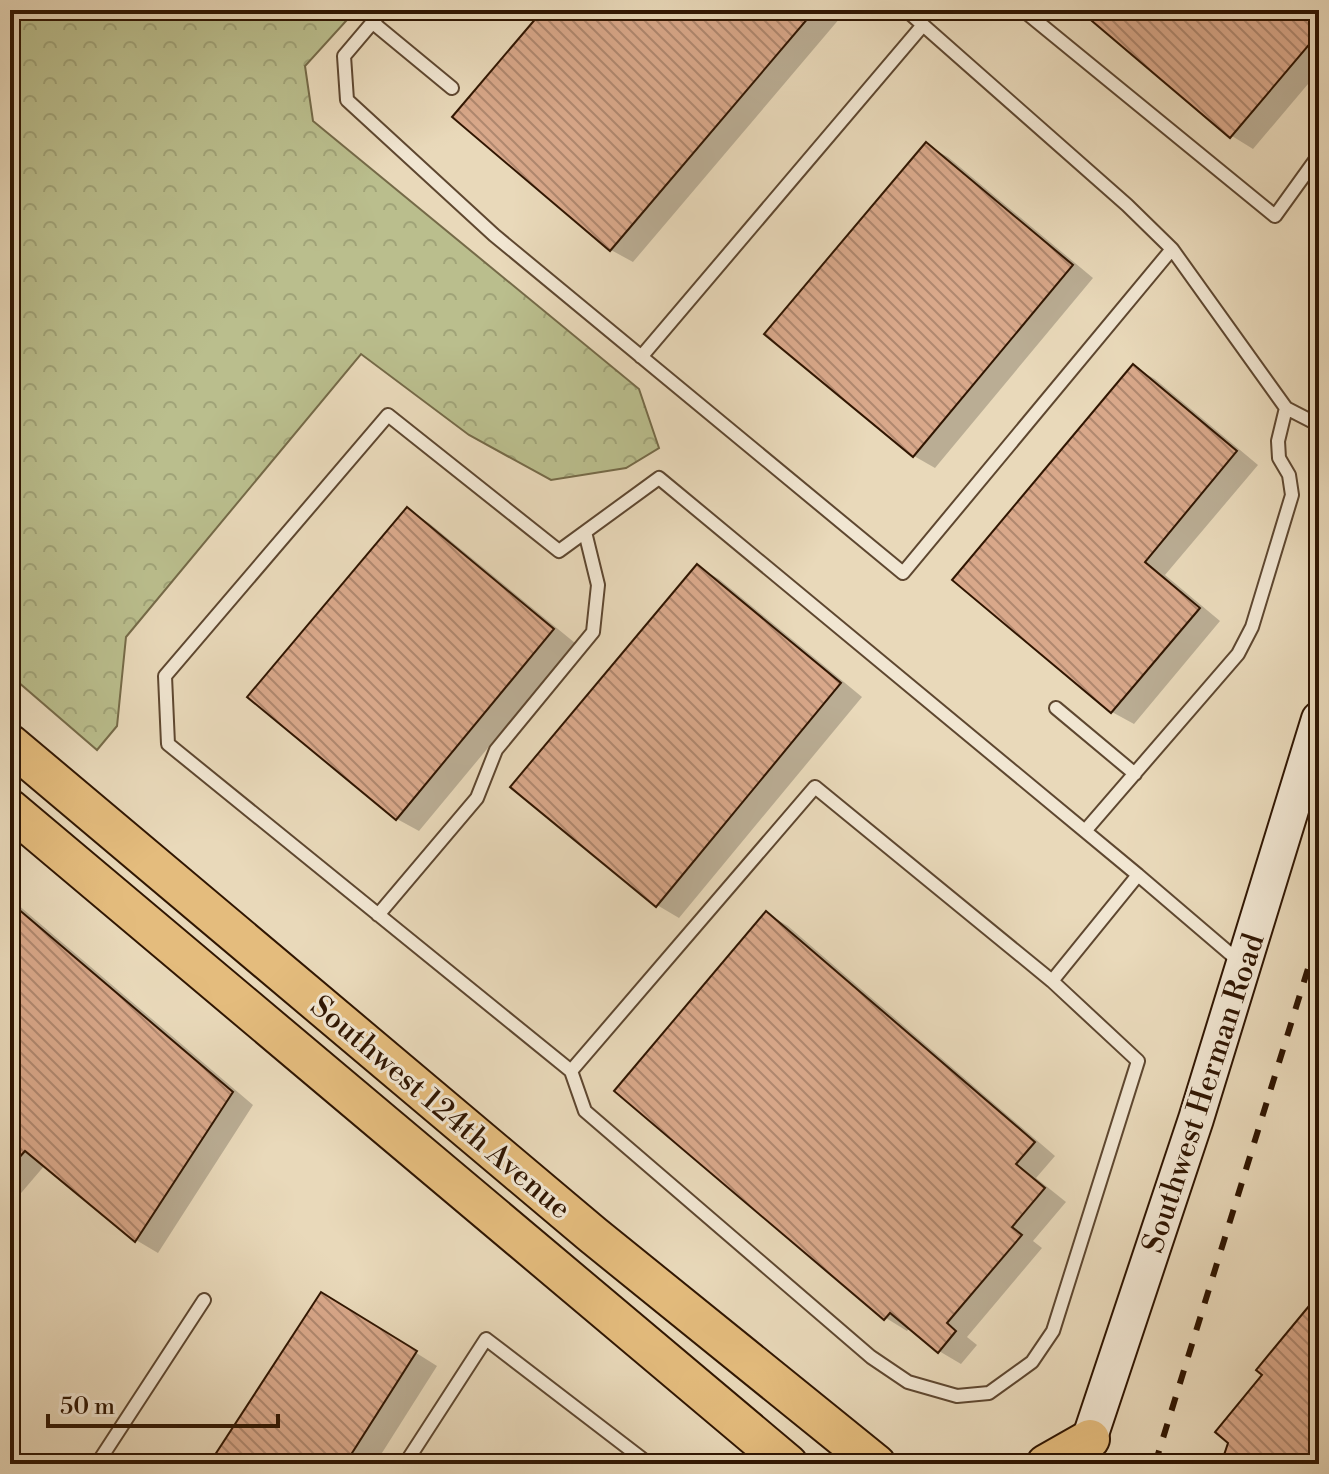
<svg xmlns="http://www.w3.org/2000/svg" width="1329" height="1474" viewBox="0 0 1329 1474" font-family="'Libre Bodoni',serif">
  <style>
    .forest { fill: url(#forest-crowns); stroke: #756a48; stroke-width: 2 }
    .shadow { fill: #0003 }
    .building { fill: url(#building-back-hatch); stroke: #301602; stroke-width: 2 }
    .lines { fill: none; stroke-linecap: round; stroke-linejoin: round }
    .service-casing { stroke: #5e4730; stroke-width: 16 }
    .secondary-casing { stroke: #301602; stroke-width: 38 }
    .primary-casing { stroke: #301602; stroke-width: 42 }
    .service { stroke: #f1e6d2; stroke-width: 12 }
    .secondary { stroke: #f1e6d2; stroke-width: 34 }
    .primary { stroke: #e4bc7d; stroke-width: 38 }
    .rail { stroke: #301602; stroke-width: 6; stroke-dasharray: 14 14; stroke-linecap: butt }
    .labels { text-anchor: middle; stroke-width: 6; stroke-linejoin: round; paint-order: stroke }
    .street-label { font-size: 30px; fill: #301602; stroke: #f1e6d2 }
  </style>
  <defs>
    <pattern id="forest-crowns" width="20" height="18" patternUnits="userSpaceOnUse" patternTransform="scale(2)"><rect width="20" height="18" fill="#babe8d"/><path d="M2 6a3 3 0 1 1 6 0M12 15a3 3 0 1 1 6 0" fill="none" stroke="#a0a378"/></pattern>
    <pattern id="building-back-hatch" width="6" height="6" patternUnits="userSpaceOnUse" patternTransform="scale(2)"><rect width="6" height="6" fill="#d9a88a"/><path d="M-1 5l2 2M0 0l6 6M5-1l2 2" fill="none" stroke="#b0886f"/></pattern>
  </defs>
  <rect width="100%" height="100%" fill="#e9d9ba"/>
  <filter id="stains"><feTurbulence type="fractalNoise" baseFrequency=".0025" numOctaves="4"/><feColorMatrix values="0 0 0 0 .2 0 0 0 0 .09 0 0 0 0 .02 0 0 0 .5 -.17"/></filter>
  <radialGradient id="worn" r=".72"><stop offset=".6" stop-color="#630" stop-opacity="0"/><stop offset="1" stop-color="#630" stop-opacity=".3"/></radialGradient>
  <path class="forest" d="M10 10H356L305 66 313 121 639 389 659 448 626 468 551 480 469 435 361 354 126 637 117 726 97 750 10 675Z"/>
  <path class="shadow" d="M545 10H844L846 11 633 262 611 250 455 117Z
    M1082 10H1319V71L1253 149 1232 136Z
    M926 145 948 157 1093 278 935 468 914 456Z
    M1134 367 1155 379 1258 465 1165 575 1220 621 1134 724 1112 712 955 580Z
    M408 510 429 523 575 643 419 831 397 819Z
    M698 567 719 579 862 697 679 918 657 905Z
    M10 898 253 1105 158 1253 136 1240 45 1165 10 1206Z
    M766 913 788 926 1055 1156 1036 1178 1066 1202 1033 1241 1042 1248 967 1337 977 1345 961 1364 939 1351 910 1327 907 1331 886 1318 616 1091Z
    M343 1307 437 1366 375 1464H212Z"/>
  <path class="building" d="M543 10H815L610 251 452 117Z
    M1079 10H1319V33L1230 138Z
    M926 142 1073 265 913 457 764 334Z
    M1133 364 1237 451 1145 562 1200 608 1111 713 952 580Z
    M407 507 554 629 396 820 247 697Z
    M697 564 841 683 656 907 510 787Z
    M10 902 233 1092 135 1242 25 1151 10 1168Z
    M766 911 1035 1142 1016 1164 1045 1188 1012 1227 1022 1235 947 1323 956 1331 938 1353 890 1313 884 1320 614 1091Z
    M321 1292 417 1351 345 1464H209Z
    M1309 1306 1319 1314V1464H1221L1228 1443 1215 1432 1262 1375 1256 1370Z"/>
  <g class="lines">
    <g class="service-casing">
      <path id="service" d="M383 10 344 56 347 100 494 235 903 573 1172 249
        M511 10 514 13
        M906 10 1127 205 1172 249 1286 408 1319 425
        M1023 10 1275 216 1319 155
        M372 22 452 88
        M641 357 923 25
        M1056 708 1135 774
        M1085 831 1238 654 1252 627 1292 495 1289 475 1279 458 1278 441 1286 408
        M1138 875 659 478 559 551 388 415 165 676 168 744 571 1071 815 787 1052 981 1138 875 1241 963
        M378 915 477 798 496 750 593 632 598 585 585 532
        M571 1071 585 1111 871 1357 908 1382 957 1396 989 1393 1032 1362 1053 1331 1138 1061 1052 981
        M97 1464 204 1300
        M405 1464 486 1339 649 1464"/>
    </g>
    <g class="secondary-casing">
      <path id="secondary" d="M1081 1464 1196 1119 1319 719"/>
    </g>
    <g class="primary-casing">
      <path id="primary" d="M10 744 593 1235 876 1464
        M10 809 788 1464
        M1046 1464 1090 1439"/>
    </g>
    <use href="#service" class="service"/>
    <use href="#secondary" class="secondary"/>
    <use href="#primary" class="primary"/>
    <path class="rail" d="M1155 1464 1319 933"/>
  </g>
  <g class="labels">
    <g class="street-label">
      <text transform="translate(1203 1093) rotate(-72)" y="10">Southwest Herman Road</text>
      <text transform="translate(441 1107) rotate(40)" y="10">Southwest 124th Avenue</text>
    </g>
  </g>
  <rect width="1329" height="1474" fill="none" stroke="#e9d9ba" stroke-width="40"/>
  <rect x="12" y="12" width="1305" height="1450" fill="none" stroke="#301602" stroke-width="4"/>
  <rect x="20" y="20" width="1289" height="1434" fill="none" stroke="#301602" stroke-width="2"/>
  <path d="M48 1414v12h230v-12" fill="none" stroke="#301602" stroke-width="4"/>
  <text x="60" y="1414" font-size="24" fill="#301602" stroke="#f1e6d2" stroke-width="6" paint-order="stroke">50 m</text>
  <rect width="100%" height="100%" filter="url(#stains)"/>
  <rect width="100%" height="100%" fill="url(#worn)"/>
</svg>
